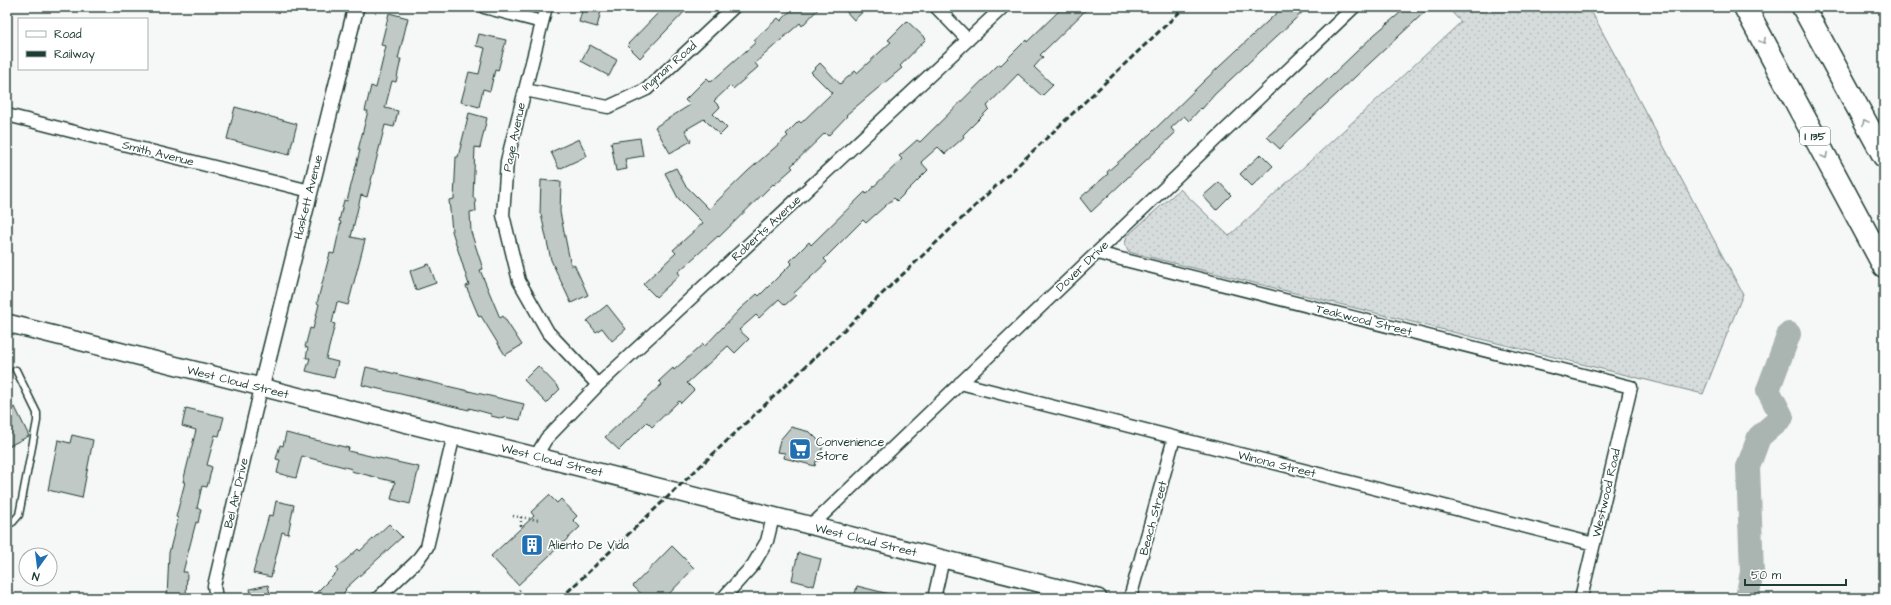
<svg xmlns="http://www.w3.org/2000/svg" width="1891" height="605" viewBox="0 0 1891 605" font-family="'Architects Daughter',sans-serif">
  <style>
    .grass { fill: url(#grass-dots); stroke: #7a8c88 }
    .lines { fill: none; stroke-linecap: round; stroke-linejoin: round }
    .river { stroke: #aab5b1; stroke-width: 24 }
    .building { fill: #c0c9c6; stroke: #1f3d34 }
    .service-casing { stroke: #1f3d34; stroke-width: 9 }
    .minor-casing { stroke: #1f3d34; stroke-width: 15 }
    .tertiary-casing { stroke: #1f3d34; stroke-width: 18 }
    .secondary-casing { stroke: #1f3d34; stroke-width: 20 }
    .motorway-casing { stroke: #1f3d34; stroke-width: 25 }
    .path { stroke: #1f3d34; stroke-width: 2.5; stroke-dasharray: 1 3; stroke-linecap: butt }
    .service { stroke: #fff; stroke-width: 6 }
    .minor { stroke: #fff; stroke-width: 12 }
    .tertiary { stroke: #fff; stroke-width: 15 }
    .secondary { stroke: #fff; stroke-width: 17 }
    .motorway { stroke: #fff; stroke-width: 22 }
    .rail { stroke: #1f3d34; stroke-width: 3; stroke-dasharray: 6 3; stroke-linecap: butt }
    .oneway { stroke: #8f9e9a }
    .labels { text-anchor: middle; stroke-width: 3.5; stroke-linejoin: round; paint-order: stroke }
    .shield { fill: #fff; stroke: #627771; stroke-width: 1 }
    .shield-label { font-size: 11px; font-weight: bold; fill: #1f3d34 }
    .street-label { font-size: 12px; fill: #1f3d34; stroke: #fff }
    .poi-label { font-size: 12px; fill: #1f3d34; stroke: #fff; text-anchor: start }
  </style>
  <defs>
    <pattern id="grass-dots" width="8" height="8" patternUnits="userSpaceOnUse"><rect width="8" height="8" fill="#d6dcdb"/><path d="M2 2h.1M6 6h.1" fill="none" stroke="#b7bebd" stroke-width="1.8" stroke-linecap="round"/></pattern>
  </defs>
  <rect width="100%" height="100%" fill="#f6f7f7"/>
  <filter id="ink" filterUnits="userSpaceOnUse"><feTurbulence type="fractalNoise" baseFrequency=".025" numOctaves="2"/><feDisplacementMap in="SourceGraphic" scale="8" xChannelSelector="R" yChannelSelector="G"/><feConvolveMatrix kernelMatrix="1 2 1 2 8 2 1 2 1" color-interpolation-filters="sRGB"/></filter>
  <g filter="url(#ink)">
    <path class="grass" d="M1447 7H1589L1743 294 1703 394 1129 252 1125 244 1127 236 1180 189 1229 236 1461 22Z"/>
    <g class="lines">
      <path class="river" d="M1747 598 1752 572 1748 467 1759 437 1782 417 1768 390 1789 334"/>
    </g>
    <path class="building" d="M583 7H602L597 27 579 22Z
      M651 7H689L640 58 627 45 658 13Z
      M794 7H820L802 26 800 23 755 63 758 67 733 89 730 86 714 101 720 107 713 114 727 128 720 135 704 119 685 130 691 141 670 153 655 127 690 105 685 100 707 78 711 82 756 42 754 40 778 18 781 21Z
      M842 7H868L854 20Z
      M1063 7H1089L1040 55 1043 57 1034 67 1053 85 1042 96 1018 74 987 106 989 109 963 135 964 137 945 154 938 147 921 162 928 170 897 201 894 198 866 223 863 220 824 259 827 262 794 293 796 295 785 305 779 299 759 318 756 315 739 330 749 339 735 353 728 346 687 383 694 390 681 403 679 401 652 427 647 422 619 450 605 437 662 384 659 381 673 368 674 370 703 344 705 346 740 309 757 294 759 296 792 263 790 261 809 242 811 245 865 192 866 194 902 159 899 156 917 140 920 142 999 64 1001 65 1026 40 1027 42Z
      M1283 7H1308L1215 94 1202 109 1201 108 1189 121 1184 116 1171 128 1175 133 1091 212 1080 198 1108 174 1107 172 1150 134 1205 80Z
      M1407 7H1430L1294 134 1280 149 1267 137 1375 34Z
      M389 13 408 18 398 59H401L396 82 392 81 385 108 398 111 394 127 385 125 367 197 361 195 351 237 365 240 348 305 337 302 332 323 335 324 326 359 338 362 334 378 306 371 310 358H306L308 348 305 347 310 328 313 329 319 304 317 303 330 253 334 254 341 222 339 221 344 200 347 201 360 150H358L368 111H365L371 86 376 88 386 46 381 45Z
      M907 21 926 39 900 66 902 68 846 115 847 116 828 136 825 133 791 166 793 168 774 185 773 184 719 237 718 236 678 272 680 275 656 297 643 284 676 253 673 250 703 223 678 198 665 173 676 168 685 185 709 209 748 171 788 136 786 134 799 121 801 123 832 93 811 72 820 63 840 84 855 71 857 73 891 42 888 40Z
      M479 34 506 40 498 71 495 70 490 91 483 89 479 107 461 102 469 72 479 74 485 48 476 46Z
      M590 45 617 60 609 76 581 61Z
      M235 107 297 124 289 155 227 139Z
      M469 113 487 118 480 148 475 147 473 198H475L476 211 470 212 471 232 483 269 480 270 500 318 503 316 522 345 505 355 481 316 479 317 466 286 469 285 452 231 449 200 454 199 456 157H458Z
      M640 138 643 156 625 159 627 169 616 171 611 142Z
      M579 139 587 156 559 169 551 152Z
      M1261 154 1273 166 1252 186 1240 174Z
      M541 180 561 182 560 212 571 266 574 264 588 295 571 303 551 260 541 214H540Z
      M1219 182 1231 195 1216 210 1203 196Z
      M429 264 436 283 416 290 410 271Z
      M607 305 626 329 612 341 602 328 596 332 587 321Z
      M538 366 560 389 546 403 524 380Z
      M366 367 524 404 520 420 504 417V419L491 416V414L469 408V410L362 385Z
      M15 407 29 436 7 447V411Z
      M186 408 224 417 219 436 215 435 207 465 212 467 207 487 202 486 197 508 201 509 198 523 196 522 183 572H187L186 598H167L169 553 178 518 176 517 185 482H183L196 430 182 426Z
      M791 427 810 432 823 445 819 461H816L815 466 784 458 785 453 777 452 780 440Z
      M286 433 349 448 348 451 419 467 410 504 391 499 395 482 351 471 352 469 302 456 296 478 277 473 280 460 276 459 280 445 283 446Z
      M72 435 93 440 82 498 48 490 58 440 70 443Z
      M549 495 557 503 561 499 577 516 573 520 580 527 518 585 491 556 534 516 531 512Z
      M276 501 294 505 288 534 282 532 271 577 253 573 269 515 273 516Z
      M389 524 402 537 345 589 346 590 339 598H311L338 571 336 569 358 549 360 551Z
      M672 546 694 568 665 598H646L633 586Z
      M798 553 821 559 814 586 792 580Z
      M268 585 271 598H252L250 589Z
      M857 586 889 594 888 598H854Z"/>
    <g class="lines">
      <g class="service-casing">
        <path id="service" d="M7 525 13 522 19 515 37 421V413L16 370"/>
      </g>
      <g class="minor-casing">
        <path id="minor" d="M484 7 542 22
          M546 7 507 161 503 215 519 281 548 332 598 385
          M936 7 968 40
          M525 90 608 107 647 89 734 7
          M7 115 310 191
          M1097 253 1631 387 1581 598
          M960 383 1594 544
          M536 456 546 439 598 385 1003 7
          M811 526 1354 7
          M216 598 214 586 261 388
          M378 598 416 562 427 547 454 435
          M723 598 753 565 767 541 773 517
          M934 598 943 559
          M1130 598 1174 438"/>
      </g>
      <g class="tertiary-casing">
        <path id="tertiary" d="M261 388 356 7"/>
      </g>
      <g class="secondary-casing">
        <path id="secondary" d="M7 323 1098 598"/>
      </g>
      <g class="motorway-casing">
        <path id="motorway" d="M1745 7 1884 266
          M1803 7 1884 156"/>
      </g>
      <path class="path" d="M513 516 538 520
        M521 517V528
        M516 593 521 589"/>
      <use href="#service" class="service"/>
      <use href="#minor" class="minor"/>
      <use href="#tertiary" class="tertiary"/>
      <use href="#secondary" class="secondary"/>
      <use href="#motorway" class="motorway"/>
      <path class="rail" d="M561 598 1185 7"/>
    </g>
    <defs><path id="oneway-chevron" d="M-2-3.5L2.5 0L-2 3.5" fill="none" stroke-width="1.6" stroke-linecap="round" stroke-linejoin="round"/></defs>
    <g class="oneway">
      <use href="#oneway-chevron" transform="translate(1763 41) rotate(62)"/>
      <use href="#oneway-chevron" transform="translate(1865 122) rotate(-118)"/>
      <use href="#oneway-chevron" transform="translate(1825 156) rotate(62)"/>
    </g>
  </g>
  <defs>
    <g id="supermarket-square" transform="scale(1.15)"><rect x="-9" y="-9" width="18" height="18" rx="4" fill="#1f6fb2" stroke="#fff"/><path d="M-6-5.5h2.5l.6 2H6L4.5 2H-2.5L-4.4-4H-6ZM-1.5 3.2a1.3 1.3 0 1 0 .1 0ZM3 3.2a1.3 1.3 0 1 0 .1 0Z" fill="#fff"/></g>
    <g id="building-square" transform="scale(1.15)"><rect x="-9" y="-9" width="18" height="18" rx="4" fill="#1f6fb2" stroke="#fff"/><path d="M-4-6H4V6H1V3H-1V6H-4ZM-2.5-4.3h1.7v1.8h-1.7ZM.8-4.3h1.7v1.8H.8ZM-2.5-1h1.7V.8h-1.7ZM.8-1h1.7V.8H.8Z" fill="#fff"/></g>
  </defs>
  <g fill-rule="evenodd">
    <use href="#supermarket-square" x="800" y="449"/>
    <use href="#building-square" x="532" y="545"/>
  </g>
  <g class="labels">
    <rect class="shield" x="1800" y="127" width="30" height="18" rx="3"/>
    <g class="shield-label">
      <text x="1815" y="140">I 135</text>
    </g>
    <g class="street-label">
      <text transform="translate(669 66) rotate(-41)" y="4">Ingman Road</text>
      <text transform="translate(514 137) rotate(-78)" y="4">Page Avenue</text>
      <text transform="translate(158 153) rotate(14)" y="4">Smith Avenue</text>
      <text transform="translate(308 197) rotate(-76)" y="4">Haskett Avenue</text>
      <text transform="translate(766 228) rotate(-43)" y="4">Roberts Avenue</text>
      <text transform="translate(1082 266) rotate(-44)" y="4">Dover Drive</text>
      <text transform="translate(1364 320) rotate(14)" y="4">Teakwood Street</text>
      <text transform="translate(238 382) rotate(14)" y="4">West Cloud Street</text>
      <text transform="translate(552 460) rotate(14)" y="4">West Cloud Street</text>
      <text transform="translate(1277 464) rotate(14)" y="4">Winona Street</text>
      <text transform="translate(236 493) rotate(-77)" y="4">Bel Air Drive</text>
      <text transform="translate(1606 493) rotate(-77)" y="4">Westwood Road</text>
      <text transform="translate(1153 518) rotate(-75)" y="4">Beach Street</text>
      <text transform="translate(866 540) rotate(14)" y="4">West Cloud Street</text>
    </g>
    <g class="poi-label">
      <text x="816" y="446">Convenience<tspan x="816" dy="14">Store</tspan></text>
      <text x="548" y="549">Aliento De Vida</text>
    </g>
  </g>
  <rect width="1891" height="605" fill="none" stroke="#fff" stroke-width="24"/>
  <rect x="12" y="12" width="1867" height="581" fill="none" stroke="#1f3d34" stroke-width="1.5" filter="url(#ink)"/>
  <rect x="18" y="18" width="130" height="52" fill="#ffffff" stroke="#a5b1ae"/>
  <rect x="26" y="31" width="20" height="6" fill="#ffffff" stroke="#a5b1ae"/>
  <text x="54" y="38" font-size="12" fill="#1f3d34">Road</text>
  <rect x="26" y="51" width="20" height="6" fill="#1f3d34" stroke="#a5b1ae"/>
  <text x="54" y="58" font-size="12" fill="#1f3d34">Railway</text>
  <g transform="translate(38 567) rotate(194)"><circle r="19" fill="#ffffff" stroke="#a5b1ae"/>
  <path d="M0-3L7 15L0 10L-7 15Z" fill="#1f6fb2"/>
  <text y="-6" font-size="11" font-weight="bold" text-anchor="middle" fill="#1f3d34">N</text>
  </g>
  <path d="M1745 579v6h101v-6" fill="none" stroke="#1f3d34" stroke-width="2"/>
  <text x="1751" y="579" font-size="12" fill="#1f3d34" stroke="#ffffff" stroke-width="3" paint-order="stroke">50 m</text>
</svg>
